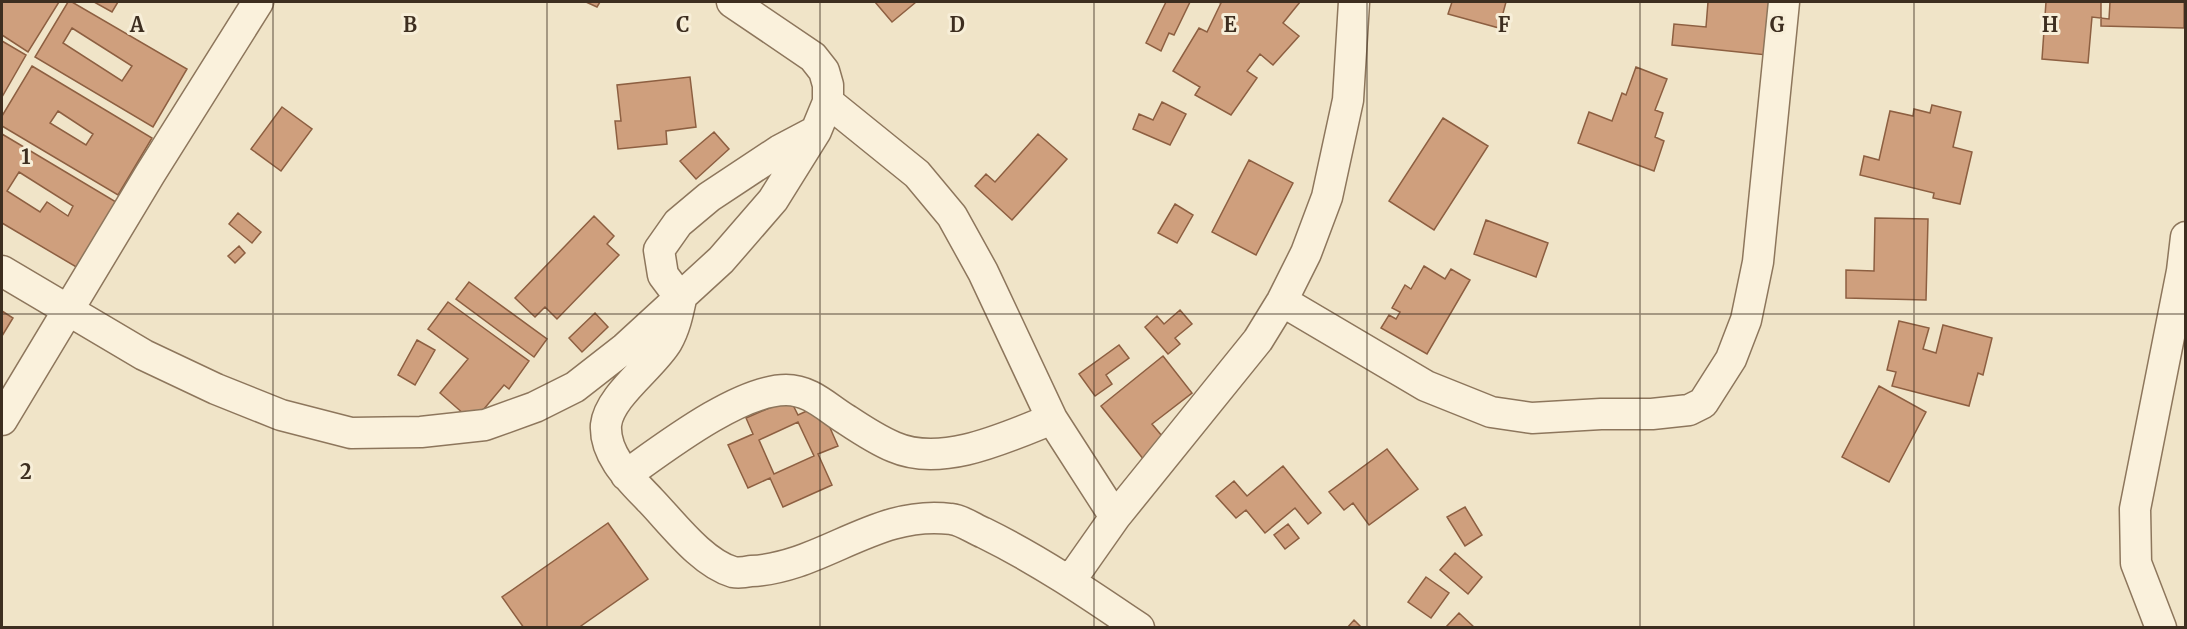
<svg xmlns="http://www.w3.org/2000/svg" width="2187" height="629" viewBox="0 0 2187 629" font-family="Merriweather,serif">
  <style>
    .building { fill: #cf9f7d; stroke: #8d5f41; stroke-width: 1.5; fill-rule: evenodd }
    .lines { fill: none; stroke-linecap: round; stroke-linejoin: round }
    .minor-casing { stroke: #8d765c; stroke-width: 33 }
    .minor { stroke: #faf1dc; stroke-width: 30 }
    .grid { fill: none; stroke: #3d2e20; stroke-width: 1.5; stroke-opacity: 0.55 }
    .grid-label { font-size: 20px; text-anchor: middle; font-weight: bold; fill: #3d2e20; stroke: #f7eed8; stroke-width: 6; stroke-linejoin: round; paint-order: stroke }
  </style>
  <rect width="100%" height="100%" fill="#f0e4c8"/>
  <path class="building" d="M2 2H59L28 52 2 35Z
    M68 2H72L187 69 153 127 35 57ZM72 28 132 66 122 81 63 43Z
    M94 2H118L112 12Z
    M586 2H600L597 7Z
    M875 2H916L892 22Z
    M1166 2H1190L1174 35 1169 33 1161 51 1146 43Z
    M1218 2H1300L1283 23 1299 36 1273 65 1260 54 1247 71 1257 78 1231 115 1195 95 1200 87 1173 71 1199 28 1207 32 1221 3Z
    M1452 2H1506L1499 28 1448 14Z
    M1708 2H1772L1767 55 1672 45 1674 24 1706 27Z
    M2046 2H2110L2109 19 2092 17 2088 63 2042 59Z
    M2101 2H2184V28L2101 26Z
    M2 41 26 55 2 97Z
    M32 66 152 138 118 195 2 126V116ZM58 111 93 134 86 145 50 123Z
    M1636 67 1667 79 1655 110 1663 113 1655 137 1664 141 1654 171 1578 143 1589 112 1612 121 1622 93 1626 95Z
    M690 77 696 127 666 131 667 144 618 149 615 121H621L617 85Z
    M1162 102 1186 114 1170 145 1133 129 1139 114 1153 120Z
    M1932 105 1961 112 1953 147 1972 152 1960 204 1933 198 1934 193 1860 175 1864 156 1879 160 1890 111 1913 116 1914 109 1930 113Z
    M282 107 312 129 281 171 251 149Z
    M1443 118 1488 146 1434 230 1389 201Z
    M714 132 729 149 696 179 680 161Z
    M2 134 116 202 78 268 2 223ZM19 172 73 206 68 216 47 202 40 212 7 191Z
    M1038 134 1067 159 1012 220 975 186 986 174 995 182Z
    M1249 160 1293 183 1256 255 1212 232Z
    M1175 204 1193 215 1177 243 1158 233Z
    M238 213 261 232 252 243 229 224Z
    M594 216 614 236 607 244 619 255 557 319 545 307 535 317 515 298Z
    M1875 218 1928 219 1926 300 1846 298V270L1874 271Z
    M1486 220 1548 243 1536 277 1474 254Z
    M239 246 245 253 235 263 228 256Z
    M1424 266 1445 279 1451 269 1470 280 1427 354 1381 328 1389 315 1396 319 1400 312 1392 308 1405 285 1411 289Z
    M469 282 547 339 534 357 456 299Z
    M448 302 529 361 509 389 504 385 473 422 440 393 468 359 428 329Z
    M1180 310 1192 324 1175 338 1180 344 1168 354 1145 327 1157 316 1164 324Z
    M2 311 13 318 2 336Z
    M595 313 608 327 582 352 569 338Z
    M1899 321 1929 328 1923 349 1936 353 1943 325 1992 338 1983 375 1978 373 1969 406 1892 386 1896 372 1887 370Z
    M417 340 435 350 415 385 398 375Z
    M1119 345 1129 358 1106 375 1112 384 1095 396 1079 374Z
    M1163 356 1192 393 1152 424 1167 442 1144 460 1101 406Z
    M1879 386 1926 412 1889 482 1842 457Z
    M790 399 798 415 820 405 838 446 818 454 832 485 783 507 770 478 748 488 728 445 753 434 746 418ZM798 422 814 456 774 474 759 440Z
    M1387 449 1418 489 1369 525 1353 503 1344 510 1329 492Z
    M1283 466 1321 513 1308 524 1295 508 1265 533 1246 510 1236 518 1216 496 1234 481 1247 496Z
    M1465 507 1482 535 1465 546 1447 517Z
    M608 523 648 579 578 628H524L502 597Z
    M1288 524 1299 538 1285 549 1274 535Z
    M1455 553 1482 577 1468 594 1440 570Z
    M1426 577 1449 593 1431 618 1408 602Z
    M1459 613 1475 628H1445Z
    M1354 620 1362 628H1347Z"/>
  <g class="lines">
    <g class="minor-casing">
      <path id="minor" d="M828 102 917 174 952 216 983 272 1052 419 1115 517
        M816 131 780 150 709 197 678 223 659 250 663 275 681 299C678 313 675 328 667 342 652 367 609 396 606 425 604 456 632 481 651 501 673 524 702 563 733 572 738 573 746 572 751 571 822 568 876 509 951 519 962 520 974 529 984 533 1039 560 1089 594 1139 628
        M2 271 144 355 216 389 281 415 351 433 421 432 485 425 535 407 575 387 625 348 721 260 773 200 816 131 828 102V85L824 71 813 57 732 2
        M1282 301 1426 386 1491 412 1532 418 1601 414H1652L1689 410 1703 403 1731 359 1746 320 1758 262 1784 2
        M2 420 150 174 258 2
        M626 475C664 448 739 390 786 390 811 390 827 408 847 420 862 430 877 440 894 447 942 468 1007 437 1052 419
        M1070 581 1115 517 1258 340 1282 301 1306 253 1327 197 1348 100 1354 2
        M2161 628 2136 563 2135 509 2182 271 2186 237"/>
    </g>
    <use href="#minor" class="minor"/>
  </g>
  <path class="grid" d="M273 2V628M547 2V628M820 2V628M1094 2V628M1367 2V628M1640 2V628M1914 2V628M2 314H2186"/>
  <g class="grid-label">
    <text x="137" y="32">A</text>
    <text x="410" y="32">B</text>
    <text x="683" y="32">C</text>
    <text x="957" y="32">D</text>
    <text x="1230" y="32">E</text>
    <text x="1504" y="32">F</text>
    <text x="1777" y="32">G</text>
    <text x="2050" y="32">H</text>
    <text x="26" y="164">1</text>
    <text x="26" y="479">2</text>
  </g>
  <rect width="2187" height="629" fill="none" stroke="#3d2e20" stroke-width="6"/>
</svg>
